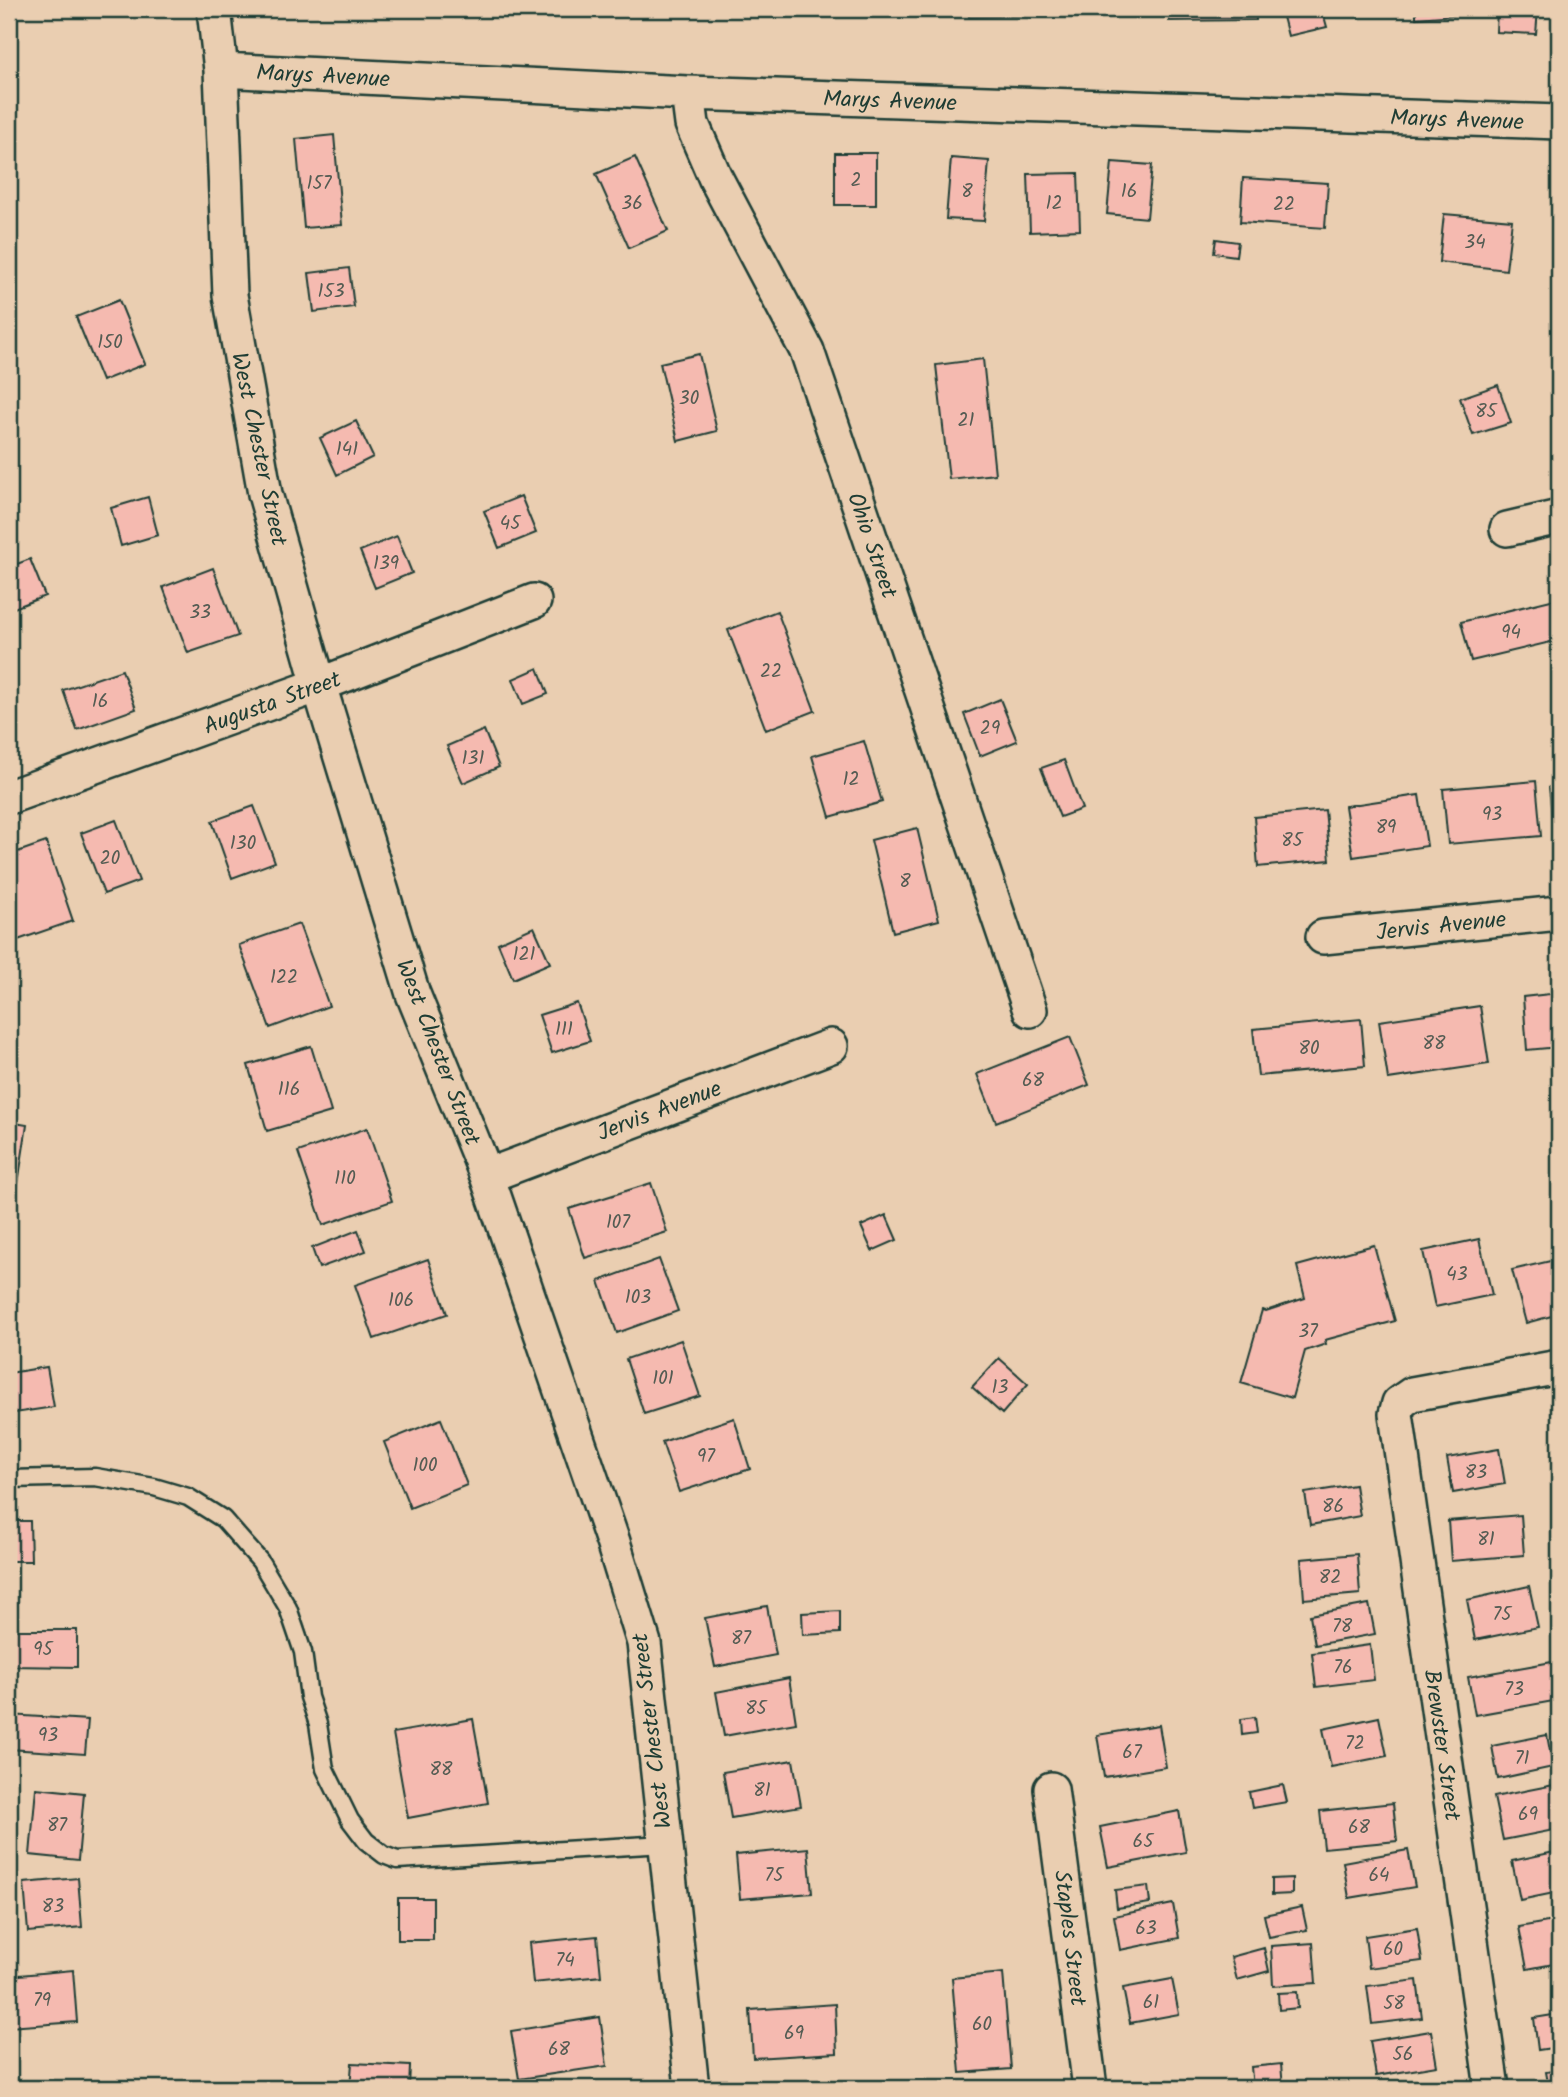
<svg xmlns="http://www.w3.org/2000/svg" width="1568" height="2097" viewBox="0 0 1568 2097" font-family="Kalam,sans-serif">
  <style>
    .building { fill: #f5bab0; stroke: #1f3d34; stroke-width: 2 }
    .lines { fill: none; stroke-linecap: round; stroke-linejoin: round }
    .lane-casing { stroke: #1f3d34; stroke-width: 21 }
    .street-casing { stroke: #1f3d34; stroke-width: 38 }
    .lane { stroke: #eaceb1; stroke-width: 16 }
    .street { stroke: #eaceb1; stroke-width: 33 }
    .labels { text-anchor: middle; stroke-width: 5; stroke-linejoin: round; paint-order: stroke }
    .number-label { font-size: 19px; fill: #545c53 }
    .street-label { font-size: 23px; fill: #1f3d34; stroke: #eaceb1 }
  </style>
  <rect width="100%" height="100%" fill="#eaceb1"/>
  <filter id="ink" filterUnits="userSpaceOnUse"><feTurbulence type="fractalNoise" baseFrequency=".0143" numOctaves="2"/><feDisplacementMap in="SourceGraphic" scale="14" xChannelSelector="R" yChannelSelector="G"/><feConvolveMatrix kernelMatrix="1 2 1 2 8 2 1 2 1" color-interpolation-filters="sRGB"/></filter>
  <g filter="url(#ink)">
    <path class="building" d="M750 9H808V11Z
      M857 9H924V11Z
      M968 9H1045V15L969 17Z
      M1087 9H1144V14L1087 16Z
      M1169 9H1256V20L1169 21Z
      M1281 9H1322L1327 27 1288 36Z
      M1416 9H1455L1456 15 1416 18Z
      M1497 9H1538L1536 34 1496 32Z
      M334 135 342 225 304 228 296 139Z
      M835 153H876V205H835Z
      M635 157 668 231 629 248 596 174Z
      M951 158 989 161 984 221 946 219Z
      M1112 162 1152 165 1147 218 1107 214Z
      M1078 173 1080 230 1030 232 1028 174Z
      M1243 178 1328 183 1325 228 1240 222Z
      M1444 214 1512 220 1506 270 1439 262Z
      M1216 239 1238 242 1236 256 1214 253Z
      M349 268 354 307 314 312 309 273Z
      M119 300 145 364 102 381 76 317Z
      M699 354 717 431 678 441 660 363Z
      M983 359 995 474 949 479 936 365Z
      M1498 385 1511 423 1473 435 1460 398Z
      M356 421 373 457 337 475 320 438Z
      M521 496 536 533 499 548 484 511Z
      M148 497 158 535 121 546 111 508Z
      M397 536 412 573 375 588 360 551Z
      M30 559 45 596 9 610V567Z
      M213 568 238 636 188 653 163 587Z
      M1559 598V640L1471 661 1461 622Z
      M777 611 815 711 766 730 728 630Z
      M538 668 548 694 523 704 513 679Z
      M122 670 136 709 77 730 63 690Z
      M1000 699 1017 741 980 756 964 714Z
      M484 730 499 767 463 783 447 746Z
      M864 741 882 802 830 817 812 756Z
      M1064 760 1082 809 1060 817 1041 768Z
      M1536 781 1541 836 1448 844 1443 789Z
      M1559 786V834L1554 835 1549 787Z
      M1419 795 1427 846 1353 857 1345 806Z
      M254 806 275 862 232 878 212 821Z
      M1325 810 1330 860 1258 867 1254 817Z
      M116 820 139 881 104 894 81 833Z
      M917 828 939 920 893 932 871 840Z
      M46 842 73 921 9 943V855Z
      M299 924 329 1006 270 1028 239 945Z
      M534 927 550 963 513 979 498 943Z
      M1559 993V1047L1527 1050 1523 997Z
      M577 1003 590 1041 552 1053 539 1015Z
      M1480 1006 1489 1064 1388 1079 1379 1021Z
      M1361 1019 1365 1066 1258 1076 1253 1029Z
      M1070 1037 1089 1085 996 1122 977 1074Z
      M311 1046 331 1112 267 1131 248 1065Z
      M9 1122 27 1125 11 1229 9 1228Z
      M367 1128 392 1201 323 1225 298 1152Z
      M651 1183 667 1232 585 1258 569 1209Z
      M886 1215 897 1240 872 1251 861 1226Z
      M358 1230 366 1251 319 1268 312 1248Z
      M1479 1239 1492 1295 1435 1307 1423 1251Z
      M1374 1245 1395 1321 1325 1340 1326 1344 1305 1351 1292 1398 1241 1383 1262 1310 1266 1311 1305 1298 1297 1266Z
      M428 1259 447 1314 374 1339 355 1285Z
      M659 1259 678 1311 617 1333 599 1281Z
      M1559 1259V1314L1526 1323 1512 1270Z
      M681 1340 700 1396 644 1414 626 1359Z
      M999 1358 1028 1384 1002 1414 972 1387Z
      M47 1367 54 1407 14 1413 9 1373Z
      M734 1418 750 1469 679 1492 662 1442Z
      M441 1419 467 1485 410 1508 384 1442Z
      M1499 1449 1505 1484 1453 1493 1447 1458Z
      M1355 1485 1360 1516 1310 1525 1305 1493Z
      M1521 1515 1524 1555 1451 1561 1448 1521Z
      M9 1521H30L31 1561H9Z
      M1357 1554 1360 1594 1304 1599 1301 1559Z
      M1529 1586 1538 1627 1475 1640 1467 1600Z
      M1369 1604 1375 1634 1315 1645 1310 1615Z
      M767 1606 776 1655 715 1667 705 1618Z
      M840 1611V1633L803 1635 802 1613Z
      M9 1630H77V1667L9 1666Z
      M1370 1645 1374 1680 1316 1687 1312 1653Z
      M1552 1662 1559 1700 1475 1715 1468 1677Z
      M789 1678 796 1723 724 1736 716 1692Z
      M9 1715 88 1720 85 1754 9 1749Z
      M1255 1717 1257 1733 1242 1735 1241 1719Z
      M1379 1717 1387 1756 1331 1767 1323 1729Z
      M473 1719 488 1803 408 1818 393 1733Z
      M1159 1725 1166 1767 1104 1777 1097 1735Z
      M1547 1735 1553 1767 1498 1779 1492 1746Z
      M793 1760 801 1806 731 1818 723 1772Z
      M1559 1784V1829L1503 1840 1494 1797Z
      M1283 1785 1287 1802 1252 1808 1249 1792Z
      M36 1788 84 1793 78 1860 30 1855Z
      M1393 1803 1397 1841 1324 1848 1320 1811Z
      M1179 1811 1186 1852 1108 1867 1100 1827Z
      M808 1848 812 1893 740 1899 736 1855Z
      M1408 1850 1415 1887 1349 1898 1343 1862Z
      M1559 1851V1892L1520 1900 1512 1861Z
      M78 1878 82 1927 28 1932 24 1883Z
      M1292 1878V1894L1272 1895V1879Z
      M1148 1886 1150 1903 1117 1908 1115 1890Z
      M398 1898H433V1940H398Z
      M1173 1904 1179 1938 1120 1950 1114 1916Z
      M1302 1907 1307 1930 1269 1937 1264 1915Z
      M1559 1920V1963L1527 1969 1519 1927Z
      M1417 1928 1422 1961 1369 1968 1365 1936Z
      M597 1936 601 1976 533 1983 529 1943Z
      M1313 1943 1316 1983 1273 1986 1271 1946Z
      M1264 1948 1269 1971 1237 1980 1231 1957Z
      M73 1970 77 2022 9 2027V1976Z
      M1003 1973 1011 2069 960 2073 952 1978Z
      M1172 1979 1179 2014 1130 2023 1123 1988Z
      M1417 1980 1422 2018 1372 2024 1367 1986Z
      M1297 1992 1298 2008 1279 2010 1278 1993Z
      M835 2004 837 2053 753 2058 750 2010Z
      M1559 2014V2047L1538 2050 1534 2018Z
      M600 2017 607 2066 519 2079 511 2031Z
      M1431 2031 1437 2066 1376 2076 1370 2041Z
      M352 2063 410 2066 409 2088H350Z
      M1281 2064 1283 2088H1253L1251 2067Z
      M1559 2070V2088H1549L1546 2072Z
      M1436 2078 1437 2088H1373L1372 2087Z
      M227 2081 270 2088H226Z"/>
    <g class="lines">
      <g class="lane-casing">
        <path id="lane" d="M9 1479 95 1477 154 1487 188 1497 223 1519 260 1561 288 1608 303 1652 309 1697 318 1724 325 1769 350 1820 366 1841 384 1855 397 1860 665 1844"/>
      </g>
      <g class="street-casing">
        <path id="street" d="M214 9 221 70 230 295 265 494 319 685 413 994 487 1176 613 1542 644 1643 692 2088
          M221 70 688 93 1559 122
          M688 93 692 124 715 177 807 351 1030 1010
          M1507 529 1559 517
          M9 797 319 685 534 601
          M1323 937 1559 913
          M487 1176 831 1046
          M1051 1789 1090 2088
          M1492 2088 1396 1414 1399 1403 1412 1394 1559 1367"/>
      </g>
      <use href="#lane" class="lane"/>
      <use href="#street" class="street"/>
    </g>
  </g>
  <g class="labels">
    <g class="number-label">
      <text x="856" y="186">2</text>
      <text x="319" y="189">157</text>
      <text x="967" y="197">8</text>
      <text x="1129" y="197">16</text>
      <text x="632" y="209">36</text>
      <text x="1054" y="209">12</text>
      <text x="1284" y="210">22</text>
      <text x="1475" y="248">34</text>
      <text x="331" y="297">153</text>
      <text x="110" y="348">150</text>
      <text x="689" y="404">30</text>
      <text x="1486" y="417">85</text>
      <text x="966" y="426">21</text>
      <text x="347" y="455">141</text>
      <text x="510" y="529">45</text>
      <text x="386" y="569">139</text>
      <text x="200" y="618">33</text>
      <text x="1511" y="638">94</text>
      <text x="771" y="677">22</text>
      <text x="100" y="707">16</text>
      <text x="990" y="734">29</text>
      <text x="473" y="764">131</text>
      <text x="851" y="785">12</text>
      <text x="1492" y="820">93</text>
      <text x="1386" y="833">89</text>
      <text x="1292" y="846">85</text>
      <text x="243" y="849">130</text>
      <text x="110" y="864">20</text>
      <text x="905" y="887">8</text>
      <text x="524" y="960">121</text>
      <text x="284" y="983">122</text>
      <text x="564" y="1035">111</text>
      <text x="1434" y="1049">88</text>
      <text x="1309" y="1054">80</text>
      <text x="1033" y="1086">68</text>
      <text x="289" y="1095">116</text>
      <text x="345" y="1184">110</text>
      <text x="618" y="1228">107</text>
      <text x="1457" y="1280">43</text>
      <text x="638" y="1303">103</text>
      <text x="401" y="1306">106</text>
      <text x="1308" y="1337">37</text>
      <text x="663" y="1384">101</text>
      <text x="1000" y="1393">13</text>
      <text x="706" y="1462">97</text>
      <text x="425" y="1471">100</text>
      <text x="1476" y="1478">83</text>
      <text x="1333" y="1512">86</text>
      <text x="1486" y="1545">81</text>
      <text x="1330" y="1583">82</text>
      <text x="1502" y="1620">75</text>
      <text x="1342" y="1632">78</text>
      <text x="741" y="1644">87</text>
      <text x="43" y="1655">95</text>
      <text x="1343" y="1673">76</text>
      <text x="1514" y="1695">73</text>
      <text x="756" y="1714">85</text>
      <text x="48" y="1741">93</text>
      <text x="1355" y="1749">72</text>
      <text x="1132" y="1758">67</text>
      <text x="1522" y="1764">71</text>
      <text x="441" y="1775">88</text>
      <text x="762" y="1796">81</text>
      <text x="1528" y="1820">69</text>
      <text x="57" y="1831">87</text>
      <text x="1359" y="1833">68</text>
      <text x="1143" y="1847">65</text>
      <text x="774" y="1881">75</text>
      <text x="1379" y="1881">64</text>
      <text x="53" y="1912">83</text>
      <text x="1146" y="1934">63</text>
      <text x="1393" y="1955">60</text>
      <text x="565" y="1966">74</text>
      <text x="42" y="2006">79</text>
      <text x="1151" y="2008">61</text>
      <text x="1394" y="2009">58</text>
      <text x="982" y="2030">60</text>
      <text x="794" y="2039">69</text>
      <text x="559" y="2055">68</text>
      <text x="1403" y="2060">56</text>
    </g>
    <g class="street-label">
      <text transform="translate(323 75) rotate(3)" y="8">Marys Avenue</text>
      <text transform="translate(890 100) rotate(2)" y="8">Marys Avenue</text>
      <text transform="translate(1457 119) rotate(2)" y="8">Marys Avenue</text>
      <text transform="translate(260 449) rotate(78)" y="8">West Chester Street</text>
      <text transform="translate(873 545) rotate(71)" y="8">Ohio Street</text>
      <text transform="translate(272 702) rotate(-20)" y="8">Augusta Street</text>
      <text transform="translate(1441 925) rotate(-6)" y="8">Jervis Avenue</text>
      <text transform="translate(439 1052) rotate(69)" y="8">West Chester Street</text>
      <text transform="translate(659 1110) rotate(-21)" y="8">Jervis Avenue</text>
      <text transform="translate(651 1731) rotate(-97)" y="8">West Chester Street</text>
      <text transform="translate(1443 1745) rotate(82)" y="8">Brewster Street</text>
      <text transform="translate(1071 1938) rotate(83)" y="8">Staples Street</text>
    </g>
  </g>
  <rect width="1568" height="2097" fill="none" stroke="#eaceb1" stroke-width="35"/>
  <rect x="18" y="18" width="1533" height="2062" fill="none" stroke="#1f3d34" stroke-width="2.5" filter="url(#ink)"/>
</svg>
